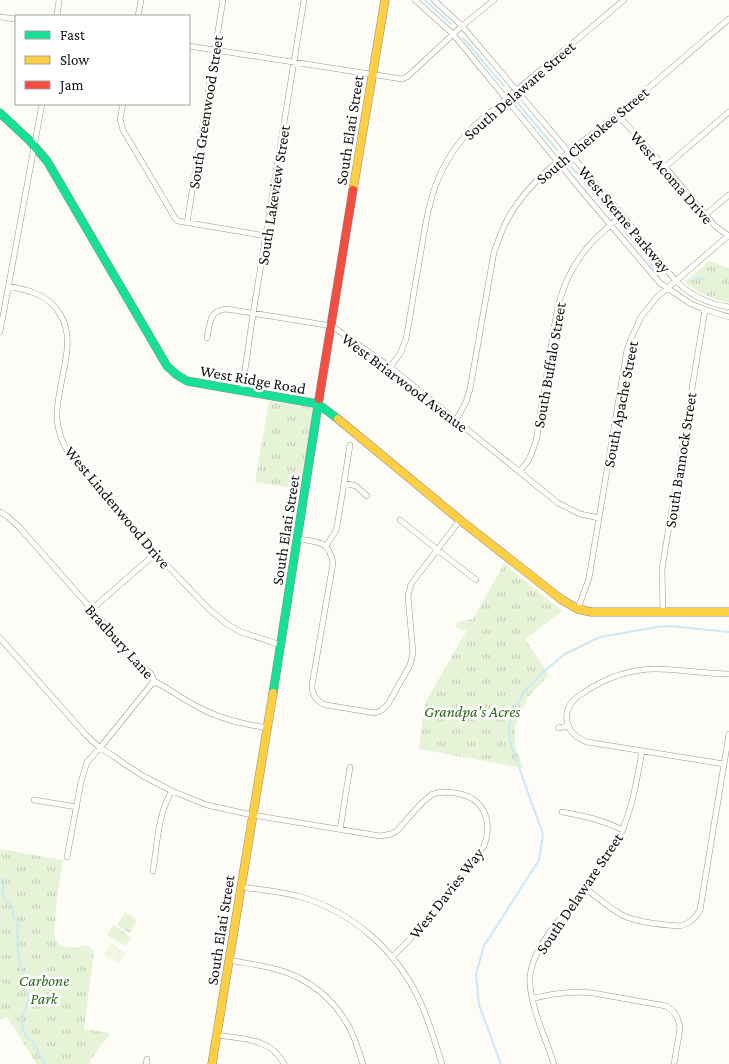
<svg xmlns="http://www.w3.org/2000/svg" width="729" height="1064" viewBox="0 0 729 1064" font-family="'Crimson Pro',serif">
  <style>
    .grass { fill: url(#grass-tufts) }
    .pitch { fill: #f0f6e1 }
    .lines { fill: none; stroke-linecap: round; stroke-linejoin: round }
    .stream { stroke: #cde8f7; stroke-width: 2 }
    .street-casing { stroke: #979795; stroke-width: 6 }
    .fast-casing { stroke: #8e8d8b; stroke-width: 9 }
    .slow-casing { stroke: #8e8d8b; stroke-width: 9 }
    .jam-casing { stroke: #8e8d8b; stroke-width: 9 }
    .street { stroke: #fffffe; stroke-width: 5 }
    .fast { stroke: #16e098; stroke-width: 8 }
    .slow { stroke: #ffcf43; stroke-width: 8 }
    .jam { stroke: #f24e42; stroke-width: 8 }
    .labels { text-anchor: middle; stroke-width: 5; stroke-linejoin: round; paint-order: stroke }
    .street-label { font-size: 16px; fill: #111; stroke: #fff }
    .park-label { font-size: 16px; font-style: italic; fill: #2f6b1f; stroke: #fff }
  </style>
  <defs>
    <pattern id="grass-tufts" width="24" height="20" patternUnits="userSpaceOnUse" patternTransform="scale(1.25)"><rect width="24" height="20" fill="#e7f3d7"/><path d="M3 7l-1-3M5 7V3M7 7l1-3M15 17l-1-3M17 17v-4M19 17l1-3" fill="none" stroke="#c5cfb8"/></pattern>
  </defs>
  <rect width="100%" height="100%" fill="#fdfcf7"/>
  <path class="grass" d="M709 261 729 268V303C713 299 697 293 685 282Z
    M269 401 312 408 313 410 300 489 255 482Z
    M504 564 562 611 525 639 549 675 528 697 515 726V746L523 768 419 749 425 703 467 630H462L455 627 458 622 473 619Z
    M0 849 63 860 57 897 54 934C57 950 74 949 87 945L94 951 84 1029 105 1032 110 1034 89 1062 91 1064H37L7 1017 0 1020Z
    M125 912 137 920 129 933 117 925Z
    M114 925 131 938 126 945H124L107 935Z"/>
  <path class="pitch" d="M111 943 118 948 110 959 104 954Z
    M118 949 126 953 118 964 112 959Z"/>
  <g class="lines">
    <path class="stream" d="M425 0 451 24
      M463 38 504 86
      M516 101 557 150
      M569 164 610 213
      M621 227 644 253 649 260 653 268
      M696 278 705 279
      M0 878 4 888 2 890 5 900 11 905 13 909V916L18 925 17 933 18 940 17 944 19 956 20 965 23 973V984L26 990 29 999 22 1018 23 1029 26 1036 32 1041 45 1064
      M501 1064 479 1005 476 974 484 946 539 860 543 834 511 745 509 726 516 707 524 692 543 672 565 654 600 637 657 627 670 626 729 632"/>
    <g class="street-casing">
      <path id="street" d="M415 0 453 34 586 196 660 283 691 304 709 311 729 317
        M434 0 462 26 622 215 675 280C690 295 708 304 729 307
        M57 16 59 0
        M138 16 141 0
        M0 17 16 19
        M189 46 402 79 407 77 462 26 494 0
        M123 104 120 119 123 130 175 218 178 221 266 236
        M617 114 665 167 715 226 729 236
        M665 167 729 112
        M705 215 729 195
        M187 223 223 0
        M8 286C29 290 49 295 60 314 79 343 55 386 57 419 58 431 62 442 68 452L157 555 210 610 227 624 241 632 281 645
        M0 332 42 104
        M207 338C210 323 209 310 227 309L332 326 390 367 558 503 580 514 599 518
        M390 367 400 354 406 339C411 312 415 284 420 257 429 202 434 167 474 126L624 0
        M242 391 253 314 304 0
        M456 420 466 402 470 389 494 252C498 241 502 230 507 220 532 174 579 146 619 113 656 82 692 50 729 19
        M519 471C530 462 533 450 537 437 540 411 545 386 549 361 554 331 556 299 571 272 583 248 602 232 622 215
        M344 483 356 486 367 496
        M0 512 7 516 19 527 140 664 151 674 154 681C169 689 183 699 198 707 220 719 243 724 268 728
        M400 520 476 580
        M298 539C317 542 329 540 333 563L312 685C312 695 317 702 326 705L375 713 382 710 388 704 410 665 413 653 408 596 411 584 460 520
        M326 546 335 532 337 527 350 445
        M92 609 155 554
        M578 609 589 578 627 350 631 339 641 317 657 297 728 236
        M663 611 662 569 705 310
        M0 638 86 735 100 748 112 755 126 765 143 776 172 791 207 805 252 815 380 836 391 834 397 831C406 821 422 800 433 794 441 791 448 792 456 793 460 794 464 795 467 796 488 805 491 827 484 846L421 928 392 957
        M558 728 568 726
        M724 764 587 742C576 738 569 732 567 721 565 708 573 699 583 693 604 679 630 669 656 669 680 669 705 674 729 674
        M34 800 77 807
        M562 812C584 816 603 820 623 830
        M340 830 350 767
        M67 857 81 782 87 762 100 748 154 681
        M153 871C157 845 158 813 172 791
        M241 887C261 890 281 891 301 897 353 912 396 951 419 999 429 1020 435 1042 442 1064
        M584 887C597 897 609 908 622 915 636 922 664 925 680 926 690 923 695 919 700 910L729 734
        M229 960C244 963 260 965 275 969 308 977 336 1000 351 1031 356 1041 359 1053 363 1064
        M532 999C552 993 573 991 593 993L666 1006C675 1011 679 1018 680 1029L674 1064
        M217 1035C243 1039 271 1038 284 1064
        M146 1064 147 1059
        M554 1064C546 1039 528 1001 530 976 533 952 548 935 562 916 579 894 598 873 613 849 631 818 636 785 642 751"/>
    </g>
    <g class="fast-casing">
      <path id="fast" d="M0 113 29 140 47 161 167 366 177 375 187 381 318 404 338 419
        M273 693 319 399"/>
    </g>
    <g class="slow-casing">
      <path id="slow" d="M353 190 385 0
        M338 419 460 520 562 600 578 609 591 612H729
        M212 1064 273 693"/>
    </g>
    <g class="jam-casing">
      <path id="jam" d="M319 399 353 190"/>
    </g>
    <use href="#street" class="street"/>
    <use href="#fast" class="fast"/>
    <use href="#slow" class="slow"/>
    <use href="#jam" class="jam"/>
  </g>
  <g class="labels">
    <g class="street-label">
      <text transform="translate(519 90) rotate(-41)" y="6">South Delaware Street</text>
      <text transform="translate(205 112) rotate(-81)" y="6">South Greenwood Street</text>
      <text transform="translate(349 130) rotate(-81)" y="6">South Elati Street</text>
      <text transform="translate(592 135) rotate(-40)" y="6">South Cherokee Street</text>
      <text transform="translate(672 177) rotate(49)" y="6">West Acoma Drive</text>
      <text transform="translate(273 195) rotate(-81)" y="6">South Lakeview Street</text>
      <text transform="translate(625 219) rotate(50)" y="6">West Sterne Parkway</text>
      <text transform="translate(549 365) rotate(-80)" y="6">South Buffalo Street</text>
      <text transform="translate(253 379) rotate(10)" y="6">West Ridge Road</text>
      <text transform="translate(405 382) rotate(37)" y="6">West Briarwood Avenue</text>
      <text transform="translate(620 404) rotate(-79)" y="6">South Apache Street</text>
      <text transform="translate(680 460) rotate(-81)" y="6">South Bannock Street</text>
      <text transform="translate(118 507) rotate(50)" y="6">West Lindenwood Drive</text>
      <text transform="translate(285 530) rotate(-81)" y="6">South Elati Street</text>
      <text transform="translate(120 641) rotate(48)" y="6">Bradbury Lane</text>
      <text transform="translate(446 893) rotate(-52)" y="6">West Davies Way</text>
      <text transform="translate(579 893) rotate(-56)" y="6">South Delaware Street</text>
      <text transform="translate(220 930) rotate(-81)" y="6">South Elati Street</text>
    </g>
    <g class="park-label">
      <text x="472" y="717">Grandpa's Acres</text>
      <text x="44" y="986">Carbone<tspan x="44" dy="18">Park</tspan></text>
    </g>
  </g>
  <rect x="15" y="15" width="175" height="90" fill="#ffffff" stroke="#a0a0a0"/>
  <rect x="25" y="31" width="25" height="8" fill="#16e098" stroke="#a0a0a0"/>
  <text x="60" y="40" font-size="15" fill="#111111">Fast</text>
  <rect x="25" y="56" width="25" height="8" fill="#ffcf43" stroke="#a0a0a0"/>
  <text x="60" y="65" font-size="15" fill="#111111">Slow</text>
  <rect x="25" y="81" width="25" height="8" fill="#f24e42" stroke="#a0a0a0"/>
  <text x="60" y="90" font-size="15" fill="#111111">Jam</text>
</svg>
